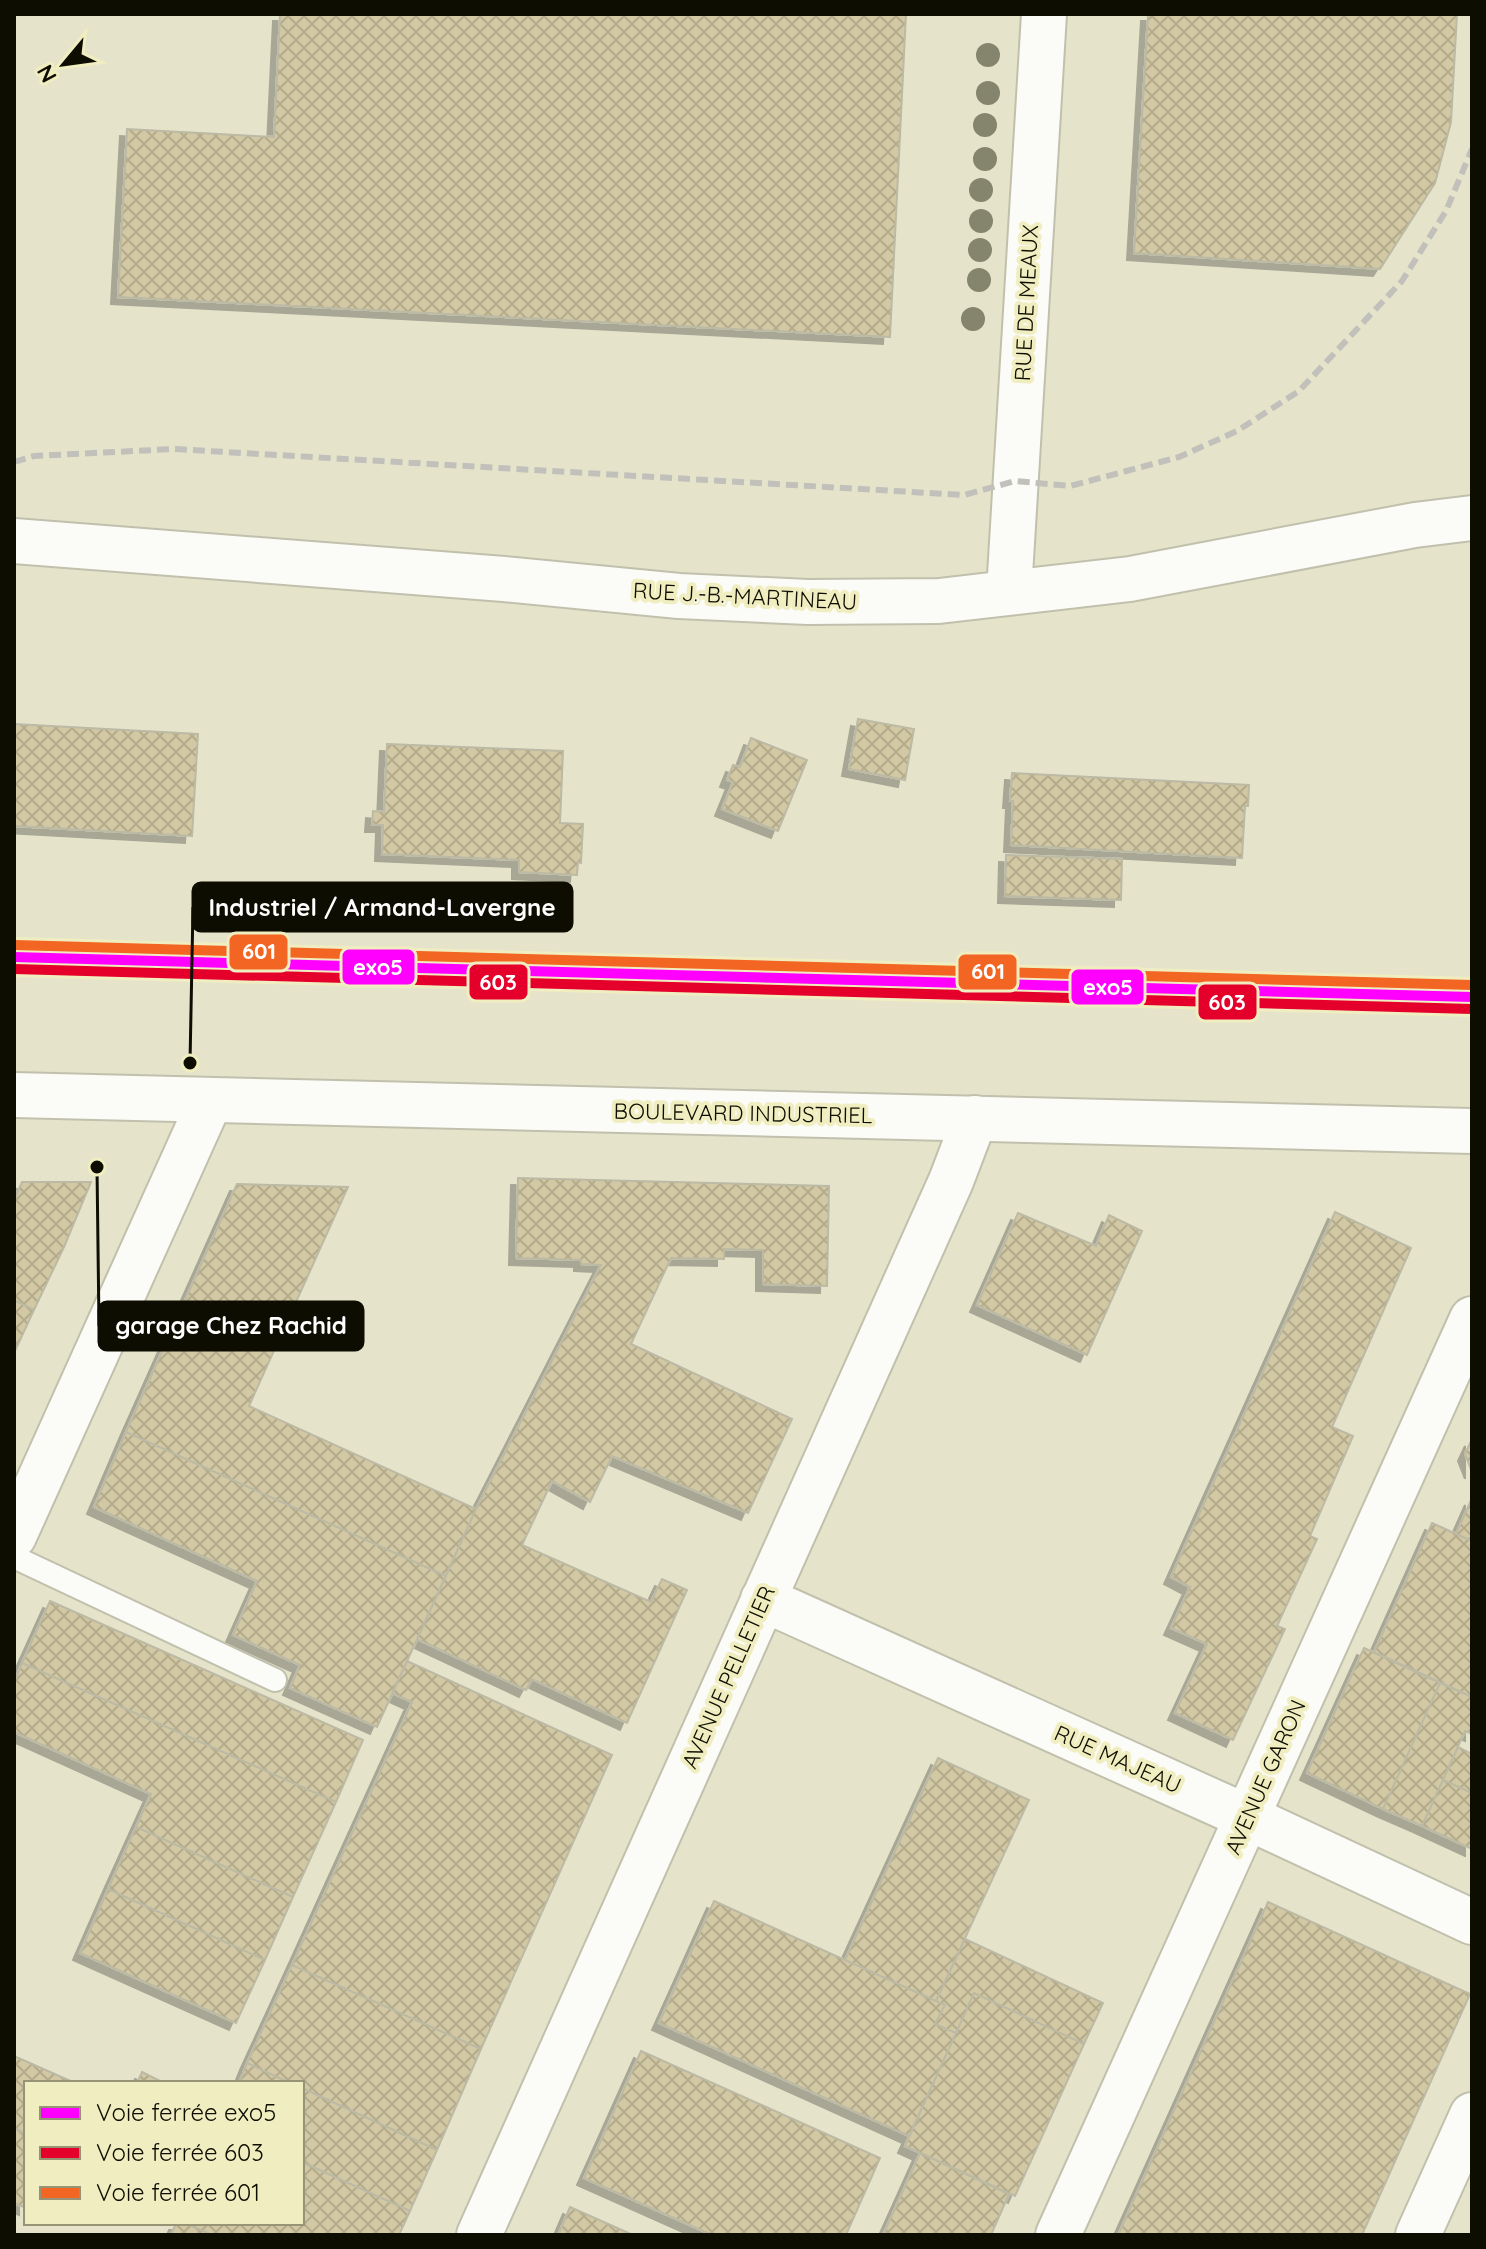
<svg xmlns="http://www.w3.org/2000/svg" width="1486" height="2249" viewBox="0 0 1486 2249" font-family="Quicksand,sans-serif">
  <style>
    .building { fill: url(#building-cross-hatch); stroke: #bcb9a5; stroke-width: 2; filter: url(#shadow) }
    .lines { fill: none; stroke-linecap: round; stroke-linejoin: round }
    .service-casing { stroke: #c1c0ac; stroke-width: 26 }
    .minor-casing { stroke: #c1c0ac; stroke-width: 48 }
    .tertiary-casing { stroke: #c1c0ac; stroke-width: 48 }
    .service { stroke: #fbfbf7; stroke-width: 22 }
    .minor { stroke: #fbfbf7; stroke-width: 44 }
    .tertiary { stroke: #fbfbf7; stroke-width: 44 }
    .rail { stroke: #c1c0ba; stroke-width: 6; stroke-dasharray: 12 6; stroke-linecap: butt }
    .rail-1-casing { stroke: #f0eec0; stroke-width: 16 }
    .rail-2-casing { stroke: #f0eec0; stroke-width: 16 }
    .rail-3-casing { stroke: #f0eec0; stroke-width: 16 }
    .rail-1 { stroke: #f0f; stroke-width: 10 }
    .rail-2 { stroke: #e4002b; stroke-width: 10 }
    .rail-3 { stroke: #f26522; stroke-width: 10 }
    .tree { fill: #85846c }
    .labels { text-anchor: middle; stroke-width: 8; stroke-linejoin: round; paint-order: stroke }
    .street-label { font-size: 22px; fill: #0e0d01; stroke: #f0eec0 }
    .leader { fill: none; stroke: #0e0d01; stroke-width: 3 }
    .callout-dot { fill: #0e0d01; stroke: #f0eec0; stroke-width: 3 }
    .callout { fill: #0e0d01; stroke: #0e0d01; stroke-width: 3 }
    .callout-label { font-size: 24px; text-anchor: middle; font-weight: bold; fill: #fff }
    .line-badge { stroke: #f0eec0; stroke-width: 3 }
    .badge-label { font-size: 22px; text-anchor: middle; font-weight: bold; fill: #fff }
  </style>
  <defs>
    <pattern id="building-cross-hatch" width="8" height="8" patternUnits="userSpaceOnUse" patternTransform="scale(2)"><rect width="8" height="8" fill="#d2c8a3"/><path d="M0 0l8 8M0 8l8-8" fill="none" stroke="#b3ab8b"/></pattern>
    <filter id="shadow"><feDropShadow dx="-7" dy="7" stdDeviation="0" flood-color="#0004"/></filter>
  </defs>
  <rect width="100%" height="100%" fill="#e5e4cb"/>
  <path class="building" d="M280 14H906L890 337 118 297 127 129 274 137Z
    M1148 14H1457L1451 122 1435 183 1380 269 1134 253Z
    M858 719 914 729 905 780 849 769Z
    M14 724 198 734 192 836 14 826Z
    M751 738 807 760 778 831 722 809 733 782 727 780 733 765 740 767Z
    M387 744 563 751 560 823 583 824 581 863 578 862 577 875 519 872V860L382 854 383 825H372L373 811 384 812Z
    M1012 773 1249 785 1248 806H1245L1242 858 1011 845 1013 801H1010Z
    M1006 855 1122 859 1121 900 1005 896Z
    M518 1178 829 1186 827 1286 763 1284V1250L724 1249V1259L671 1258 631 1344 792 1419 748 1513 612 1456 590 1502 552 1481 522 1545 651 1602 662 1579 687 1590 627 1723 532 1679 526 1690 417 1639 476 1509 601 1265 581 1264V1260L516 1258Z
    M22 1182H91L64 1247 34 1310 14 1300V1200Z
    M237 1184 348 1187 249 1406 476 1509 446 1576 126 1432Z
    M1335 1212 1411 1248 1332 1427 1353 1436 1310 1536 1317 1539 1277 1626 1285 1629 1233 1740 1175 1713 1207 1644 1171 1628 1190 1587 1171 1577Z
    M1018 1213 1096 1246 1109 1215 1142 1231 1087 1355 977 1305Z
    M14 1300 34 1310 14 1353Z
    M126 1432 446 1576 377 1727 290 1688 300 1665 233 1635 257 1581 94 1507Z
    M1472 1439V1472L1465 1454Z
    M1472 1498V1541L1456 1534Z
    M1432 1523 1472 1541V1697L1374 1652Z
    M50 1601 363 1740 336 1802 22 1663Z
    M1364 1648 1440 1683 1383 1809 1307 1773Z
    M407 1661 612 1755 481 2049 292 1965 412 1702 392 1693Z
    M22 1663 336 1802 293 1897 136 1827 151 1794 14 1732V1683Z
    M1440 1683 1472 1697V1734L1465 1731 1422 1826 1383 1809Z
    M1458 1747 1472 1754V1793L1443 1780Z
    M938 1758 1029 1800 936 2001 845 1960Z
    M1443 1780 1472 1793V1849L1422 1826Z
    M136 1827 293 1897 265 1960 108 1889Z
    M108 1889 265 1960 236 2023 80 1953Z
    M714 1901 945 2005 935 2024 956 2033 909 2136 659 2023Z
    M1268 1902 1470 1994 1362 2235H1118Z
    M965 1939 1103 2003 1084 2044 974 1993 956 2033 935 2024 945 2005 936 2001Z
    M292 1965 481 2049 437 2150 302 2088V2083H290L247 2063Z
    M974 1993 1084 2044 1015 2196 905 2146Z
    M641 2051 880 2158 846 2235H712L584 2178Z
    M14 2056 75 2083H26V2134L14 2128Z
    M247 2063 290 2083H239Z
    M142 2072 164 2083H137Z
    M302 2088 437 2150 410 2211 302 2162Z
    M14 2128 26 2134V2208L14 2203Z
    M920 2153 1009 2194 991 2235H883Z
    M302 2162 410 2211 399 2235H212L185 2223H302Z
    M570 2207 633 2235H558Z
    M176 2223H185L212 2235H171Z"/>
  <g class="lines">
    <g class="service-casing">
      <path id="service" d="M14 1557 275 1680"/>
    </g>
    <g class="minor-casing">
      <path id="minor" d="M14 541 504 579 679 596 808 602 939 601 1130 579 1415 525 1472 518
        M1009 592 1044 14
        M14 1536 210 1101
        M763 1599 1247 1817 1472 1922
        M479 2235 951 1181 975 1118
        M1058 2235 1472 1319
        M1418 2235 1472 2115"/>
    </g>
    <g class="tertiary-casing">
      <path id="tertiary" d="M14 1095 1472 1131"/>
    </g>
    <use href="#service" class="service"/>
    <use href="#minor" class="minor"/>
    <use href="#tertiary" class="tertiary"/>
    <path class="rail" d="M14 462 34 456 174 449 964 495 1015 481 1070 486 1179 457 1237 431 1299 391 1402 281 1446 211 1472 149"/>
    <g class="rail-1-casing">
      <path id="rail-1" d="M14 957 1472 997"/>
    </g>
    <g class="rail-2-casing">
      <path id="rail-2" d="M14 969 1472 1009"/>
    </g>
    <g class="rail-3-casing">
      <path id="rail-3" d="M14 945 1472 985"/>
    </g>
    <use href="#rail-1" class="rail-1"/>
    <use href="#rail-2" class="rail-2"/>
    <use href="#rail-3" class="rail-3"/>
  </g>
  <g class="tree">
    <circle cx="988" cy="55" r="12"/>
    <circle cx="988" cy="93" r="12"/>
    <circle cx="985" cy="125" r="12"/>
    <circle cx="985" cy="159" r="12"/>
    <circle cx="981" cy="190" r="12"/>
    <circle cx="981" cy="221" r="12"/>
    <circle cx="980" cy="250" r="12"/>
    <circle cx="979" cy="280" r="12"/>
    <circle cx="973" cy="319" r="12"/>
  </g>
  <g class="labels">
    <g class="street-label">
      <text transform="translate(1026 303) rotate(-87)" y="8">RUE DE MEAUX</text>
      <text transform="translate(745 596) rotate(3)" y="8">RUE J.-B.-MARTINEAU</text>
      <text transform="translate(743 1113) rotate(1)" y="8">BOULEVARD INDUSTRIEL</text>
      <text transform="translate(728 1677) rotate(-66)" y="8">AVENUE PELLETIER</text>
      <text transform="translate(1118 1759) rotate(24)" y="8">RUE MAJEAU</text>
      <text transform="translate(1265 1777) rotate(-66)" y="8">AVENUE GARON</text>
    </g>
  </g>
  <path class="leader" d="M190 1063L193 907M97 1167L99 1326"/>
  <g class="callout-dot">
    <circle cx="190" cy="1063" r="8"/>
    <circle cx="97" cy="1167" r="8"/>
  </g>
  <g class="callout">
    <rect x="193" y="883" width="379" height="48" rx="8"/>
    <rect x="99" y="1302" width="264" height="48" rx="8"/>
  </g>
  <g class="callout-label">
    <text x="382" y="916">Industriel / Armand-Lavergne</text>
    <text x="231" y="1334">garage Chez Rachid</text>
  </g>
  <g class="line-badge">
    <rect x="228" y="933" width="61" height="38" rx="8" fill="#f26522"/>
    <rect x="341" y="948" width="75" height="38" rx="8" fill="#f0f"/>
    <rect x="957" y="953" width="61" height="38" rx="8" fill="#f26522"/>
    <rect x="468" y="963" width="61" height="38" rx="8" fill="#e4002b"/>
    <rect x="1070" y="968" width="75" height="38" rx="8" fill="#f0f"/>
    <rect x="1197" y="983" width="61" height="38" rx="8" fill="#e4002b"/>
  </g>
  <g class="badge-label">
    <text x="259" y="959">601</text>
    <text x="378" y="975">exo5</text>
    <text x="988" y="979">601</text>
    <text x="498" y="990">603</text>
    <text x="1108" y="995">exo5</text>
    <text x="1227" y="1010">603</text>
  </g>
  <rect width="1486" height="2249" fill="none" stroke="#0e0d01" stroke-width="32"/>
  <rect x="24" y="2081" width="280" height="144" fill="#f0eec0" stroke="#969474" stroke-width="2"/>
  <rect x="40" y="2107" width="40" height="12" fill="#ff00ff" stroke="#969474" stroke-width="2"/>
  <text x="96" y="2121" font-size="24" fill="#0e0d01">Voie ferrée exo5</text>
  <rect x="40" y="2147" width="40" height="12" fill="#e4002b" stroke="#969474" stroke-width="2"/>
  <text x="96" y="2161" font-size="24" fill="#0e0d01">Voie ferrée 603</text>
  <rect x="40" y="2187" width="40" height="12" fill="#f26522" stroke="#969474" stroke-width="2"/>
  <text x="96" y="2201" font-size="24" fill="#0e0d01">Voie ferrée 601</text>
  <g transform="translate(64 64) rotate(241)" stroke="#f0eec0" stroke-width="6" paint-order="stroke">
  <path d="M0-6L14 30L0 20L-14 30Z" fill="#0e0d01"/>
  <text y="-12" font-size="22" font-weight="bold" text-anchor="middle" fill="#0e0d01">N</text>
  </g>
</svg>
